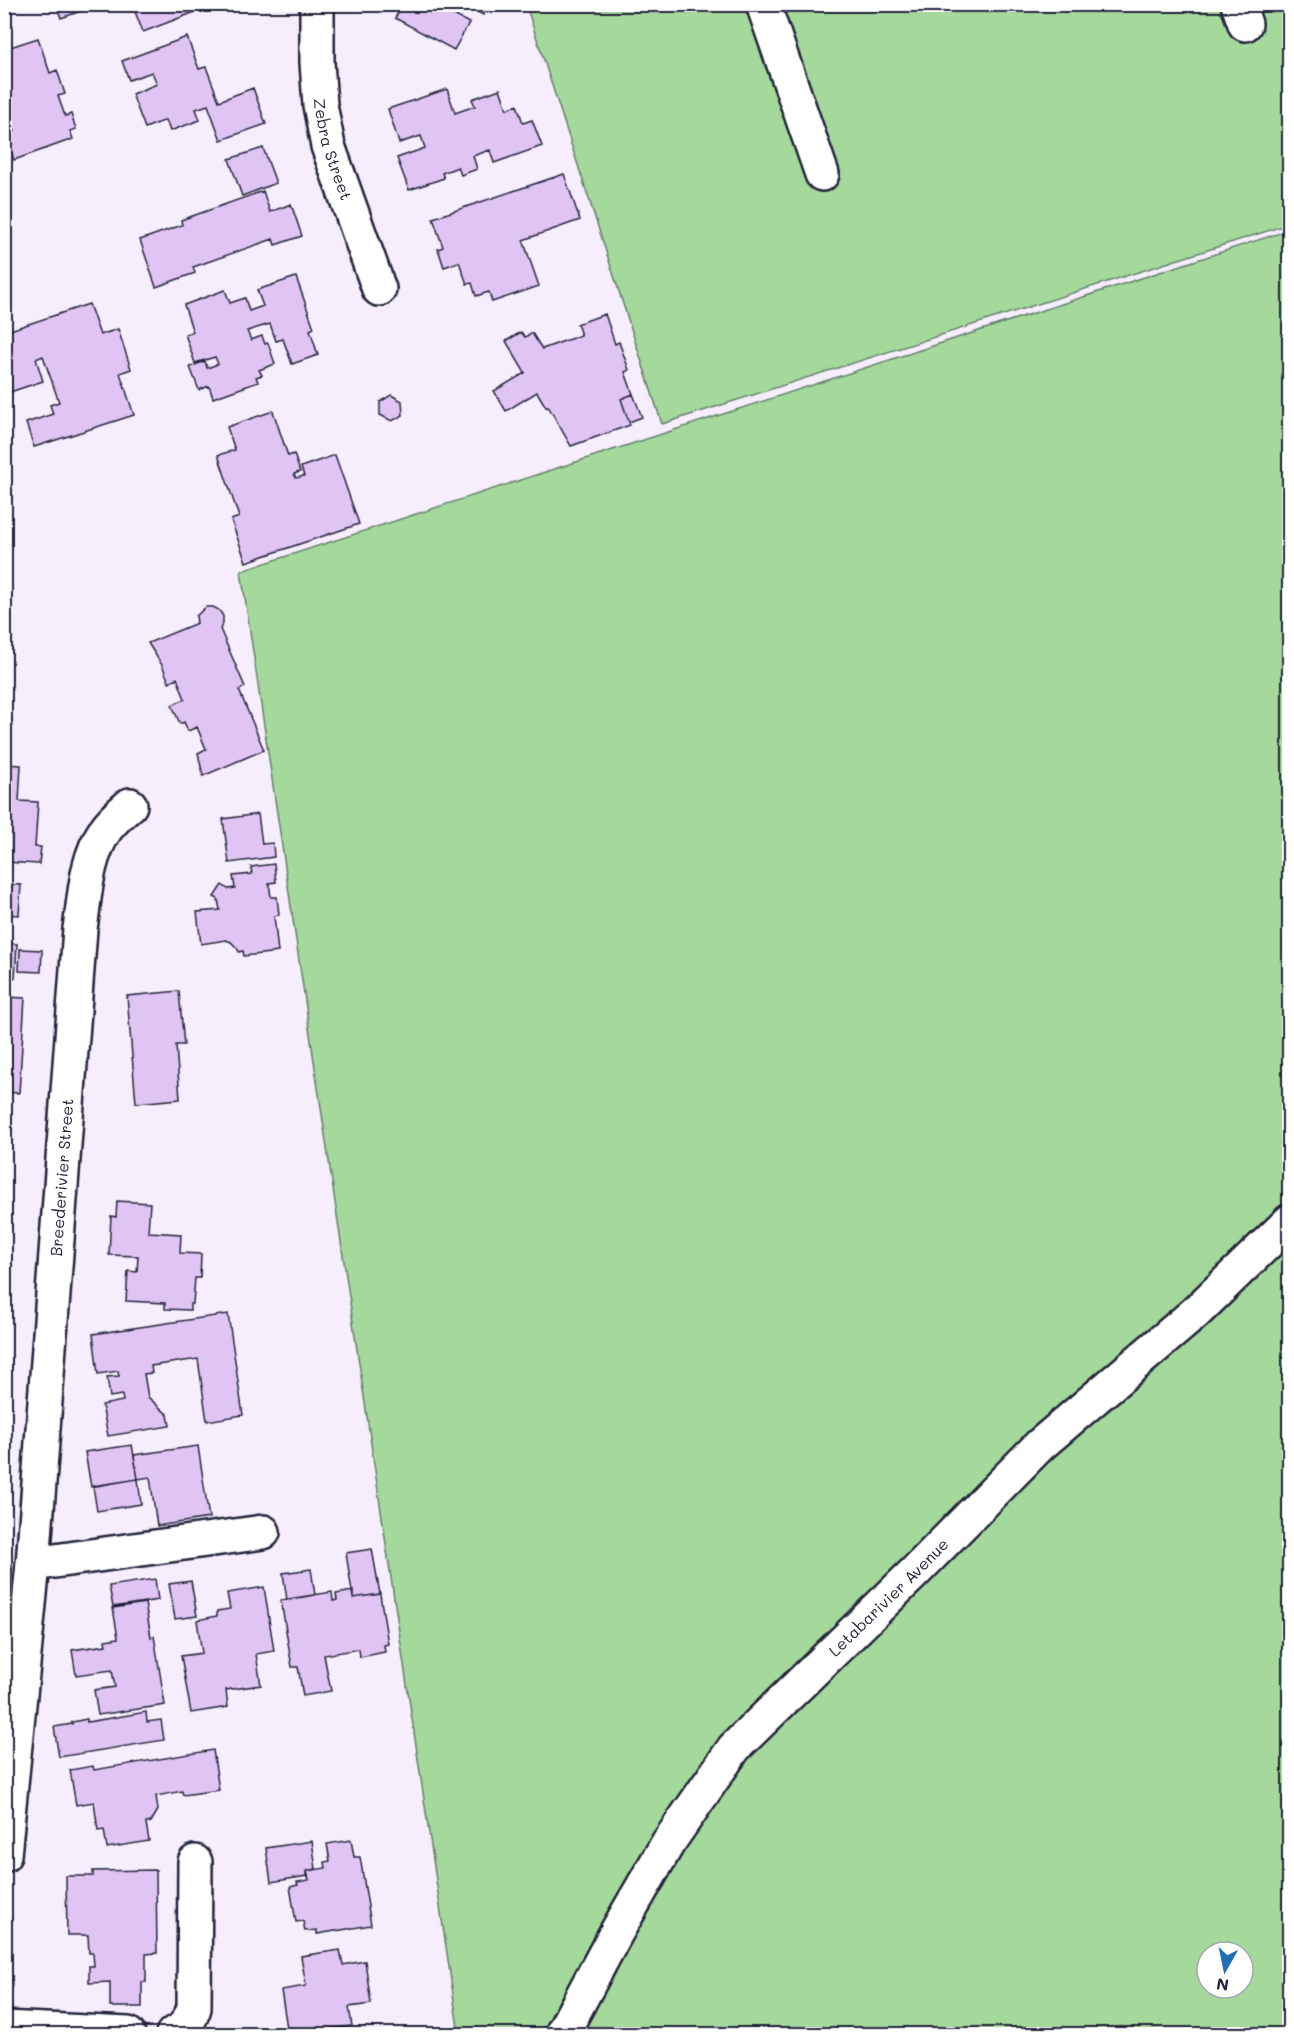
<svg xmlns="http://www.w3.org/2000/svg" width="1294" height="2039" viewBox="0 0 1294 2039" font-family="Mali,sans-serif">
  <style>
    .green { fill: #a4d99b; stroke: #637e6b; stroke-width: 1.5; fill-rule: evenodd }
    .building { fill: #e0c5f4; stroke: #22223b; stroke-width: 1.5 }
    .lines { fill: none; stroke-linecap: round; stroke-linejoin: round }
    .minor-casing { stroke: #22223b; stroke-width: 38 }
    .minor { stroke: #fff; stroke-width: 33 }
    .labels { text-anchor: middle; stroke-width: 5; stroke-linejoin: round; paint-order: stroke }
    .street-label { font-size: 16px; fill: #22223b; stroke: #fff }
  </style>
  <rect width="100%" height="100%" fill="#f6eefc"/>
  <filter id="ink" filterUnits="userSpaceOnUse"><feTurbulence type="fractalNoise" baseFrequency=".0167" numOctaves="2"/><feDisplacementMap in="SourceGraphic" scale="12" xChannelSelector="R" yChannelSelector="G"/><feConvolveMatrix kernelMatrix="1 2 1 2 8 2 1 2 1" color-interpolation-filters="sRGB"/></filter>
  <g filter="url(#ink)">
    <path class="green" d="M526 5H1289V224L662 424Z
      M1289 230V2034H459L241 571ZM1207 1952H1243V1988H1207Z"/>
    <path class="building" d="M56 4H82L84 10 61 18Z
      M132 4H192L195 12 143 32Z
      M403 4H458L452 14 469 23 454 50 395 18Z
      M463 4H489L483 15Z
      M187 37 199 69 206 67 219 101 253 88 266 124 221 140 208 105 196 109 200 120 170 131 166 120 145 128 132 94 157 84 152 72 129 80 122 61Z
      M38 38 50 73 57 70 65 94 58 96 65 116 71 114 76 129 70 131 73 139 14 160 5 134 15 131 4 102V49Z
      M447 89 455 113 475 106 472 99 500 89 507 109 517 105 523 123 532 120 542 146 494 163 490 150 473 156 477 169 461 175 458 167 442 173 444 178 409 190 397 158 425 148 421 136 399 143 388 109Z
      M263 148 276 183 242 196 229 159Z
      M564 174 580 220 523 240 539 286 492 302 489 292 476 296 472 283 467 284 459 262 444 267 438 249 443 247 433 218Z
      M263 191 270 212 291 204 302 236 275 245 273 239 193 267 195 273 156 287 140 240 182 225 181 220Z
      M296 277 314 328 310 330 318 355 292 364 283 339 276 341 270 324 247 331 251 340 262 336 265 344 268 343 275 364 259 370 262 375 256 377 258 382 213 398 209 386 199 390 190 367 205 361 207 368 218 364 215 357 195 363 185 334 193 332 184 305 225 290 230 303 245 298 249 311 263 306 257 290Z
      M89 304 100 335 118 329 131 369 120 373 134 415 34 447 26 423 53 414 50 405 59 402 43 356 36 359 43 381 7 393 4 385V332Z
      M605 314 615 344 619 342 629 370 625 372 633 394 621 399 630 425 571 446 548 406 546 407 537 392 506 411 494 391 525 373 506 341 521 332 525 337 532 333 542 349 581 335 577 324Z
      M633 394 642 417 629 422 621 399Z
      M391 395 402 401 403 415 392 421 380 415V402Z
      M273 411 288 456 294 454 300 472 294 474 296 478 304 476 301 467 335 455 359 524 246 562 231 520 239 517 218 455 235 450 227 427Z
      M206 607H213L219 610 223 616V623L220 629 245 687 239 690 264 750 203 776 198 753 206 749 197 727 188 731 184 722 180 724 172 705 185 699 177 678 169 682 162 665 148 643 197 623 196 616Z
      M4 764 21 765 19 801 38 802 35 847H41L39 864 4 862Z
      M258 814 262 844 273 843 274 857 229 863 223 819Z
      M274 864 276 882 269 883 271 897H277L279 915 274 916 278 952 244 956 243 951 239 952 237 948 231 942 226 940 201 944 197 912 220 910 218 899 214 897 222 885 228 889 235 888 233 876 252 874 251 867Z
      M4 884 21 885 19 915 4 914Z
      M4 943 17 944 15 978 4 977Z
      M20 949 42 950 41 972 19 971Z
      M179 991 184 1045H176L180 1099 136 1103 127 996Z
      M4 997 25 998 19 1093 4 1092Z
      M117 1201 150 1203 148 1232 181 1234 180 1253 201 1254 200 1278H195L193 1304H190V1310L165 1309V1303L126 1301 128 1271 137 1272 138 1256 109 1255 111 1216 116 1217Z
      M228 1314 243 1415 207 1421 198 1359 151 1366 152 1373 144 1374 148 1397 168 1415 170 1426 108 1436 102 1405 123 1401 122 1395 110 1397 107 1377 119 1376 118 1371 98 1374 93 1334Z
      M132 1445 138 1479 91 1487 85 1452Z
      M198 1446 209 1518 157 1526 150 1477 138 1479 134 1455Z
      M138 1479 141 1504 97 1511 93 1486Z
      M372 1549 380 1594 353 1598 346 1553Z
      M311 1569 315 1595 287 1600 283 1573Z
      M155 1579 158 1600 113 1607 109 1586Z
      M191 1581 197 1616 175 1619 169 1584Z
      M264 1587 274 1651 256 1654 261 1685 226 1690 228 1707 191 1713 181 1656 202 1653 197 1620 217 1616V1611L230 1609 227 1593Z
      M353 1591V1598L380 1594 388 1644 384 1645 385 1652 360 1657 359 1649 324 1655 331 1691 303 1696 298 1667H292L281 1600 332 1592 333 1601 337 1600 336 1594Z
      M145 1603 151 1637 154 1636 165 1705 98 1715 94 1690 115 1687 112 1670 76 1675 72 1650 106 1645 105 1640 118 1638 113 1608Z
      M146 1712 147 1722 161 1720 164 1740 59 1757 54 1727 72 1724V1722L87 1719V1722Z
      M213 1750 219 1790 183 1795 182 1791 156 1796 158 1810 151 1822 146 1823 149 1841 107 1848 104 1830 98 1831 94 1802 76 1805 70 1770 93 1766 94 1770Z
      M351 1840 354 1857H360L371 1925 317 1934V1930L305 1931 303 1921 296 1922 290 1887 298 1885 297 1882 309 1880 307 1871 326 1868 325 1862 330 1861 327 1844Z
      M312 1841 316 1869 307 1871V1876L271 1882 266 1848Z
      M156 1870 157 1953 146 1954V1982H142V2007H110V1982L89 1983V1966H94L93 1953H89L88 1935H67L66 1876H93V1871Z
      M340 1950 343 1965 365 1961 371 2004 349 2007 352 2026 288 2034 281 1990 306 1986 301 1956Z"/>
    <g class="lines">
      <g class="minor-casing">
        <g id="minor">
          <path id="s1" d="M317 4V62L320 105 328 146 379 289"/>
          <path d="M763 4 822 174"/>
          <path d="M1238 4 1245 24"/>
          <path d="M33 1564 263 1532"/>
          <path id="s2" d="M4 1855 33 1564 80 929C85 895 86 858 106 829 112 820 122 812 130 805"/>
          <path d="M4 2028 128 2034"/>
          <path d="M173 2034C185 2030 190 2019 194 2008L195 1862"/>
          <path id="s3" d="M562 2034 616 1933 668 1843 734 1748 914 1573 1040 1445 1195 1313 1290 1221"/>
        </g>
      </g>
      <use href="#minor" class="minor"/>
    </g>
  </g>
  <g class="labels">
    <g class="street-label">
      <text dy="6" stroke="none"><textPath href="#s1" startOffset="147">Zebra Street</textPath></text>
      <text dy="6" stroke="none"><textPath href="#s2" startOffset="680">Breederivier Street</textPath></text>
      <text dy="6" stroke="none"><textPath href="#s3" startOffset="550">Letabarivier Avenue</textPath></text>
    </g>
  </g>
  <rect width="1294" height="2039" fill="none" stroke="#fff" stroke-width="24"/>
  <rect x="12" y="12" width="1270" height="2015" fill="none" stroke="#22223b" stroke-width="2" filter="url(#ink)"/>
  <g transform="translate(1225 1970) rotate(189)"><circle r="28" fill="#ffffff" stroke="#a7a7b1" stroke-width="1.5"/>
  <path d="M0-4.5L10 22L0 15L-10 22Z" fill="#1f6fb2"/>
  <text y="-9" font-size="16" font-weight="bold" text-anchor="middle" fill="#22223b">N</text>
  </g>
</svg>
